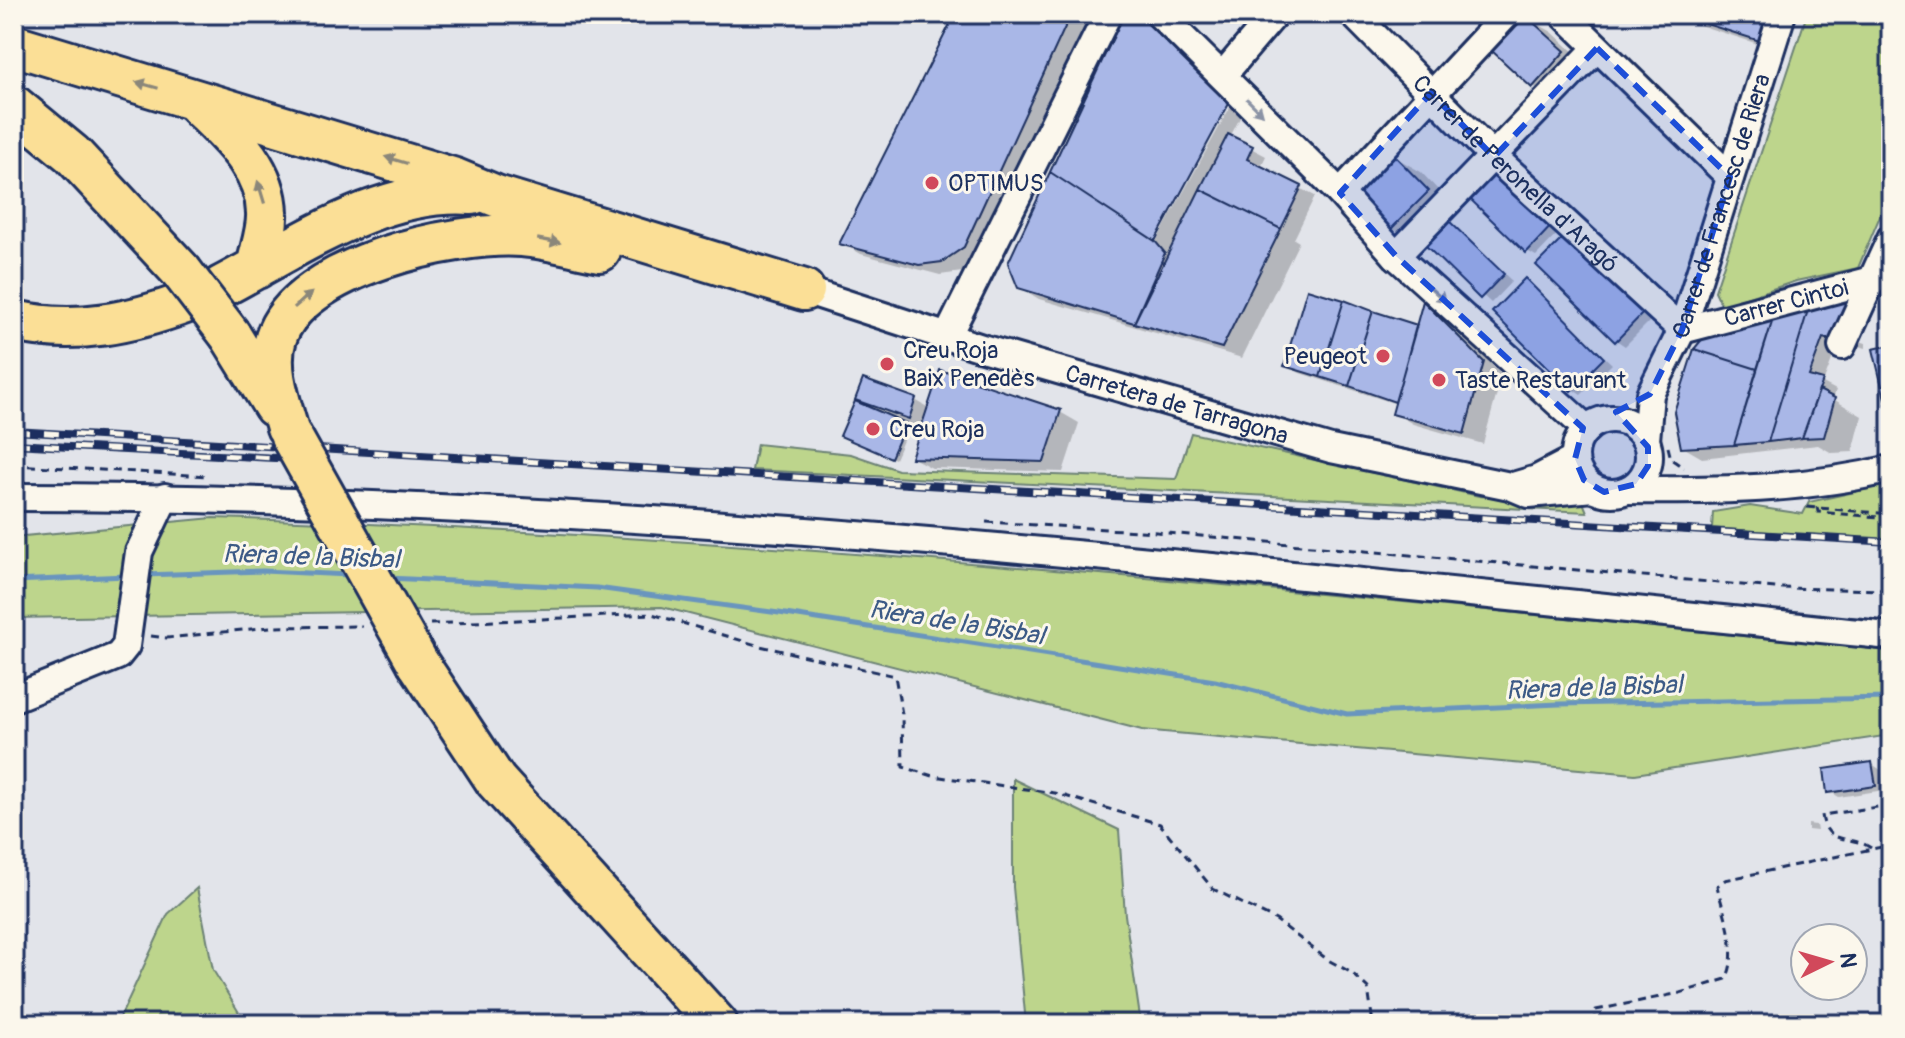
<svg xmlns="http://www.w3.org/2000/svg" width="1905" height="1038" viewBox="0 0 1905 1038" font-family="Pangolin,sans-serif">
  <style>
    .green { fill: #bdd58c; stroke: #6c8275; stroke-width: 2 }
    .shadow { fill: #0003 }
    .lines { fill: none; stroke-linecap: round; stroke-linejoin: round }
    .stream { stroke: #6995be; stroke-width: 5 }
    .building { fill: #a9b7e7; stroke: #1b2f5e; stroke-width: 2 }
    .minor-casing { stroke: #1b2f5e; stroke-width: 32 }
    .highway-casing { stroke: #1b2f5e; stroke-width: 46 }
    .path { stroke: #1b2f5e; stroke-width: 3; stroke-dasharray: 8 6; stroke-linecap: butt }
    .minor { stroke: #fbf7ec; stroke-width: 26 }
    .highway { stroke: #fbdf96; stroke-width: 40 }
    .rail-casing { stroke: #1b2f5e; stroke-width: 8 }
    .rail { stroke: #fbf7ec; stroke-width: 5; stroke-dasharray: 15; stroke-linecap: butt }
    .highway-bridge-casing { stroke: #1b2f5e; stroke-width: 46; stroke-linecap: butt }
    .highway-bridge { stroke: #fbdf96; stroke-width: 40 }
    .oneway { fill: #8b877a }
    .oneway2 { fill: #8b93a5 }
    .marked { fill: #1d4ed8; fill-opacity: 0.2; stroke: #1d4ed8; stroke-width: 6; stroke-dasharray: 16 10; stroke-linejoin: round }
    .poi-dot { fill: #d1495b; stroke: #fbf7ec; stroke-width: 3 }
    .labels { text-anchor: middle; stroke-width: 6; stroke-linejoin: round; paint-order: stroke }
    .street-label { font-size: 24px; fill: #1b2f5e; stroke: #fbf7ec }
    .poi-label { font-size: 24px; fill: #1b2f5e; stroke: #fbf7ec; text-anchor: start }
    .water-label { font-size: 26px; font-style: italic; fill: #3c5a86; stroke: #fbf7ec }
  </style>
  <rect width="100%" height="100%" fill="#e2e4ea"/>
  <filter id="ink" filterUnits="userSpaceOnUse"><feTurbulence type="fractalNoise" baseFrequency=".0125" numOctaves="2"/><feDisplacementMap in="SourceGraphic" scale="16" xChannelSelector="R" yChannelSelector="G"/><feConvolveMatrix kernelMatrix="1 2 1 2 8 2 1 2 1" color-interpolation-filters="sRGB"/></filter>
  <g filter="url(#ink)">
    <path class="green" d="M1807 14H1891V190L1858 268 1796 281 1722 306 1715 291Z
      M1191 433 1479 496 1538 501 1580 495 1587 512 752 470 757 444 851 454 898 470 1176 479Z
      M1891 484V541L1712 528 1713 512 1750 506 1803 514 1809 502Z
      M213 518C773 536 1333 594 1891 651V735L1635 774 1142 730 662 607 14 618V537Z
      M1013 779 1119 830 1125 915 1141 1024H1026L1013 887Z
      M197 888 213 970 246 1024H117L168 914Z"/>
    <path class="shadow" d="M956 14H1095L983 257 962 272 940 275 861 254 842 243Z
      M1136 14 1151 23 1231 97 1152 242H1156L1234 100 1244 110 1230 137 1266 156 1260 168 1315 196 1294 239 1299 242 1242 358 1039 299 1019 287 1124 18Z
      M1665 14H1795L1783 52Z
      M1524 16 1552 32 1592 69 1562 102 1533 86Z
      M1393 156 1421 172 1456 209 1445 219 1512 281 1491 303 1423 241 1419 244 1391 228Z
      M1504 176 1561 230 1536 256 1527 251Z
      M1566 237 1653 318 1625 346 1616 340Z
      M1525 281 1612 364 1581 395 1572 389Z
      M1847 303 1861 311 1838 344 1823 383 1836 390 1833 399 1862 416 1853 452 1832 453 1818 445 1702 458 1683 447 1705 339Z
      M1425 304 1443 314 1502 375 1483 444 1413 424 1394 413 1397 404 1300 373 1286 365 1418 328Z
      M1856 340 1866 343V348L1855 345Z
      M858 399 915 400 929 408 1060 412 1079 423 1063 472 932 468 913 458 923 428 910 424 895 459 846 437 873 408Z
      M1872 764 1881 770 1884 790 1839 797 1829 791Z
      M1808 824 1816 825 1817 831 1808 830Z"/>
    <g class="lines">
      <path class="stream" d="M144 575 263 571 350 575
        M388 578 597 588 779 613 1215 681 1347 714 1559 704 1891 698
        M14 581 126 576"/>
    </g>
    <path class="building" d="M955 14H1071L964 247 942 262 919 265 839 244Z
      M1139 14 1231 100 1155 241 1050 172 1123 16Z
      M1524 14 1565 51 1532 88 1491 50Z
      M1675 14H1773L1763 42Z
      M1228 134 1253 146 1247 159 1302 186 1281 229 1200 189Z
      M1392 153 1429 191 1390 230 1353 191Z
      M1495 168 1553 224 1526 253 1468 197Z
      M1050 172 1155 241 1165 253 1134 323 1018 288 1008 263Z
      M1200 189 1281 229 1222 348 1134 323Z
      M1446 218 1504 274 1480 299 1422 242Z
      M1566 235 1645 311 1615 342 1536 265Z
      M1525 278 1604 358 1571 391 1492 312Z
      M1307 289 1344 300 1320 377 1284 366Z
      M1344 300 1373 311 1349 386 1320 377Z
      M1423 301 1484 362 1464 434 1392 414Z
      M1847 301 1833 341 1823 338 1809 376 1823 380 1802 438 1768 442 1808 310Z
      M1808 310 1768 442 1734 445 1773 319Z
      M1373 311 1417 325 1395 402 1349 386Z
      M1773 319 1757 369 1694 349 1704 337Z
      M1891 345V424L1873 349Z
      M1694 349 1757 369 1734 445 1681 448 1674 412Z
      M940 370 1061 410 1044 462 911 458Z
      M863 379 916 398 909 419 855 400Z
      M1819 390 1835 398 1824 437 1802 438Z
      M855 401 906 423 891 458 840 436Z
      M1872 762 1876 786 1827 793 1824 769Z"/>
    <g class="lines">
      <g class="minor-casing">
        <g id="minor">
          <path d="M1159 14 1340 193 1396 256 1587 429"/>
          <path id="s1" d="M1353 14 1494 157 1682 330 1891 275"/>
          <path d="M1563 14 1730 177"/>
          <path d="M1223 75 1275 14"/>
          <path d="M1340 193 1507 14"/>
          <path d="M1396 256 1597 48"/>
          <path id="s2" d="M804 290 982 348 1331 449 1510 486 1529 494 1593 488"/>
          <path d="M948 335 1108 14"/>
          <path d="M1842 346 1891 238"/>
          <circle cx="1612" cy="456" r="37"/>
          <path id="s3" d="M1646 440 1650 394 1682 330 1782 14"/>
          <path d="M1513 486 1537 479 1575 459"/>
          <path d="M1627 490C1716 491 1804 490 1891 469"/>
          <path d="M14 497C642 497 1267 574 1891 636"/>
          <path d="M14 698 118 656 126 646 139 552 165 497"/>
        </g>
      </g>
      <g class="highway-casing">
        <path id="highway" d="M14 45 455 179 496 196 804 290
          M195 102C226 133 266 165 267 213 268 230 260 251 257 268
          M14 106 72 154 181 271
          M221 287C298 247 381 187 472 194
          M14 321C75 335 131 323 188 302
          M230 335 274 406
          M287 427C279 400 267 366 276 338 298 266 456 231 522 236 548 238 574 246 600 251
          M418 663 496 781 717 1024"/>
      </g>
      <path class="path" d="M1668 447 1671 459 1684 468
        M14 465 207 476
        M1807 507 1891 514
        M1817 507 1818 512 1891 518
        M986 522 1156 532 1776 588 1891 590
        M430 624 652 614 760 646 895 676 902 714 903 767 933 776 1055 793 1160 824 1213 889 1276 920 1328 960 1352 973 1368 988 1373 1024
        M151 636 167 638 270 627 362 626
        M1871 848C1852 834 1826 847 1822 815L1891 805
        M1595 1024 1596 1010 1680 993 1726 979C1740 952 1724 915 1717 886L1725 880 1891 845"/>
      <use href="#minor" class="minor"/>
      <use href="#highway" class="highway"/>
      <g class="rail-casing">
        <path id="rail" d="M14 431 1891 542
          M14 444 294 459"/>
      </g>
      <use href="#rail" class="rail"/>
      <g class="highway-bridge-casing">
        <path id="highway-bridge" d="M181 271 230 335
          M291 436 418 663"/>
      </g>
      <use href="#highway-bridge" class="highway-bridge"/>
    </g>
    <defs><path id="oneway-solid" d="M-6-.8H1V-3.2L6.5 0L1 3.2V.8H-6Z" transform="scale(2)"/></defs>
    <g class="oneway">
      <use href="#oneway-solid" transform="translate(147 85) rotate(-164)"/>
      <use href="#oneway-solid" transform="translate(396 160) rotate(-163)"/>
      <use href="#oneway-solid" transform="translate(261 192) rotate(-107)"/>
      <use href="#oneway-solid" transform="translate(549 241) rotate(10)"/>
      <use href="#oneway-solid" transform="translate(303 300) rotate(-41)"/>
    </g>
    <g class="oneway2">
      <use href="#oneway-solid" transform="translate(1255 107) rotate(45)"/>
      <use href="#oneway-solid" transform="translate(1437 294) rotate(43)"/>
    </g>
  </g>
  <path class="marked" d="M1597 48 1730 177 1682 330 1650 394 1616 412 1648 447V466L1636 484 1604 492 1584 480 1575 459 1583 428 1396 256 1340 193 1431 93 1494 157Z"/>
  <g class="poi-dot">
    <circle cx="932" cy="183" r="8"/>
    <circle cx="1383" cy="356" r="8"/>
    <circle cx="887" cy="364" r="8"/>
    <circle cx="1439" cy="380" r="8"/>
    <circle cx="873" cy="429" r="8"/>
  </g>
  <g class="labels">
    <g class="street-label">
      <text dy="8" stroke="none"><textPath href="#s1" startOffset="228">Carrer de Peronella d'Aragó</textPath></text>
      <text dy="8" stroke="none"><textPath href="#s3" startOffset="248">Carrer de Francesc de Riera</textPath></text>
      <text dy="8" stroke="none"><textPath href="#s1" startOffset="564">Carrer Cintoi</textPath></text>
      <text dy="8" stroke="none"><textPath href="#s2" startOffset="390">Carretera de Tarragona</textPath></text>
    </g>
    <g class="poi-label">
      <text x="948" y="191">OPTIMUS</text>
      <text x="903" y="358">Creu Roja<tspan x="903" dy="28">Baix Penedès</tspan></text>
      <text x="1367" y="364" text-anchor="end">Peugeot</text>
      <text x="1455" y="388">Taste Restaurant</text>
      <text x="889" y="437">Creu Roja</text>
    </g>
    <g class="water-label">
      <text transform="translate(311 556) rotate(2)" y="9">Riera de la Bisbal</text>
      <text transform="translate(957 622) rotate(9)" y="9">Riera de la Bisbal</text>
      <text transform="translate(1594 687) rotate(-2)" y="9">Riera de la Bisbal</text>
    </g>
  </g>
  <rect width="1905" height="1038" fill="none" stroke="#fbf7ec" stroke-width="48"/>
  <rect x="24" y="24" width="1857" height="990" fill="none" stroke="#1b2f5e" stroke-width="3" filter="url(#ink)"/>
  <g transform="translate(1829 962) rotate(85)"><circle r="38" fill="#fbf7ec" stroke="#a1a7b3" stroke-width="2"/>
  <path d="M0-6L14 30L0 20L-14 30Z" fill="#d1495b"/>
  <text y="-12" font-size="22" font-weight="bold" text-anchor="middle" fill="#1b2f5e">N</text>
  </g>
</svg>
